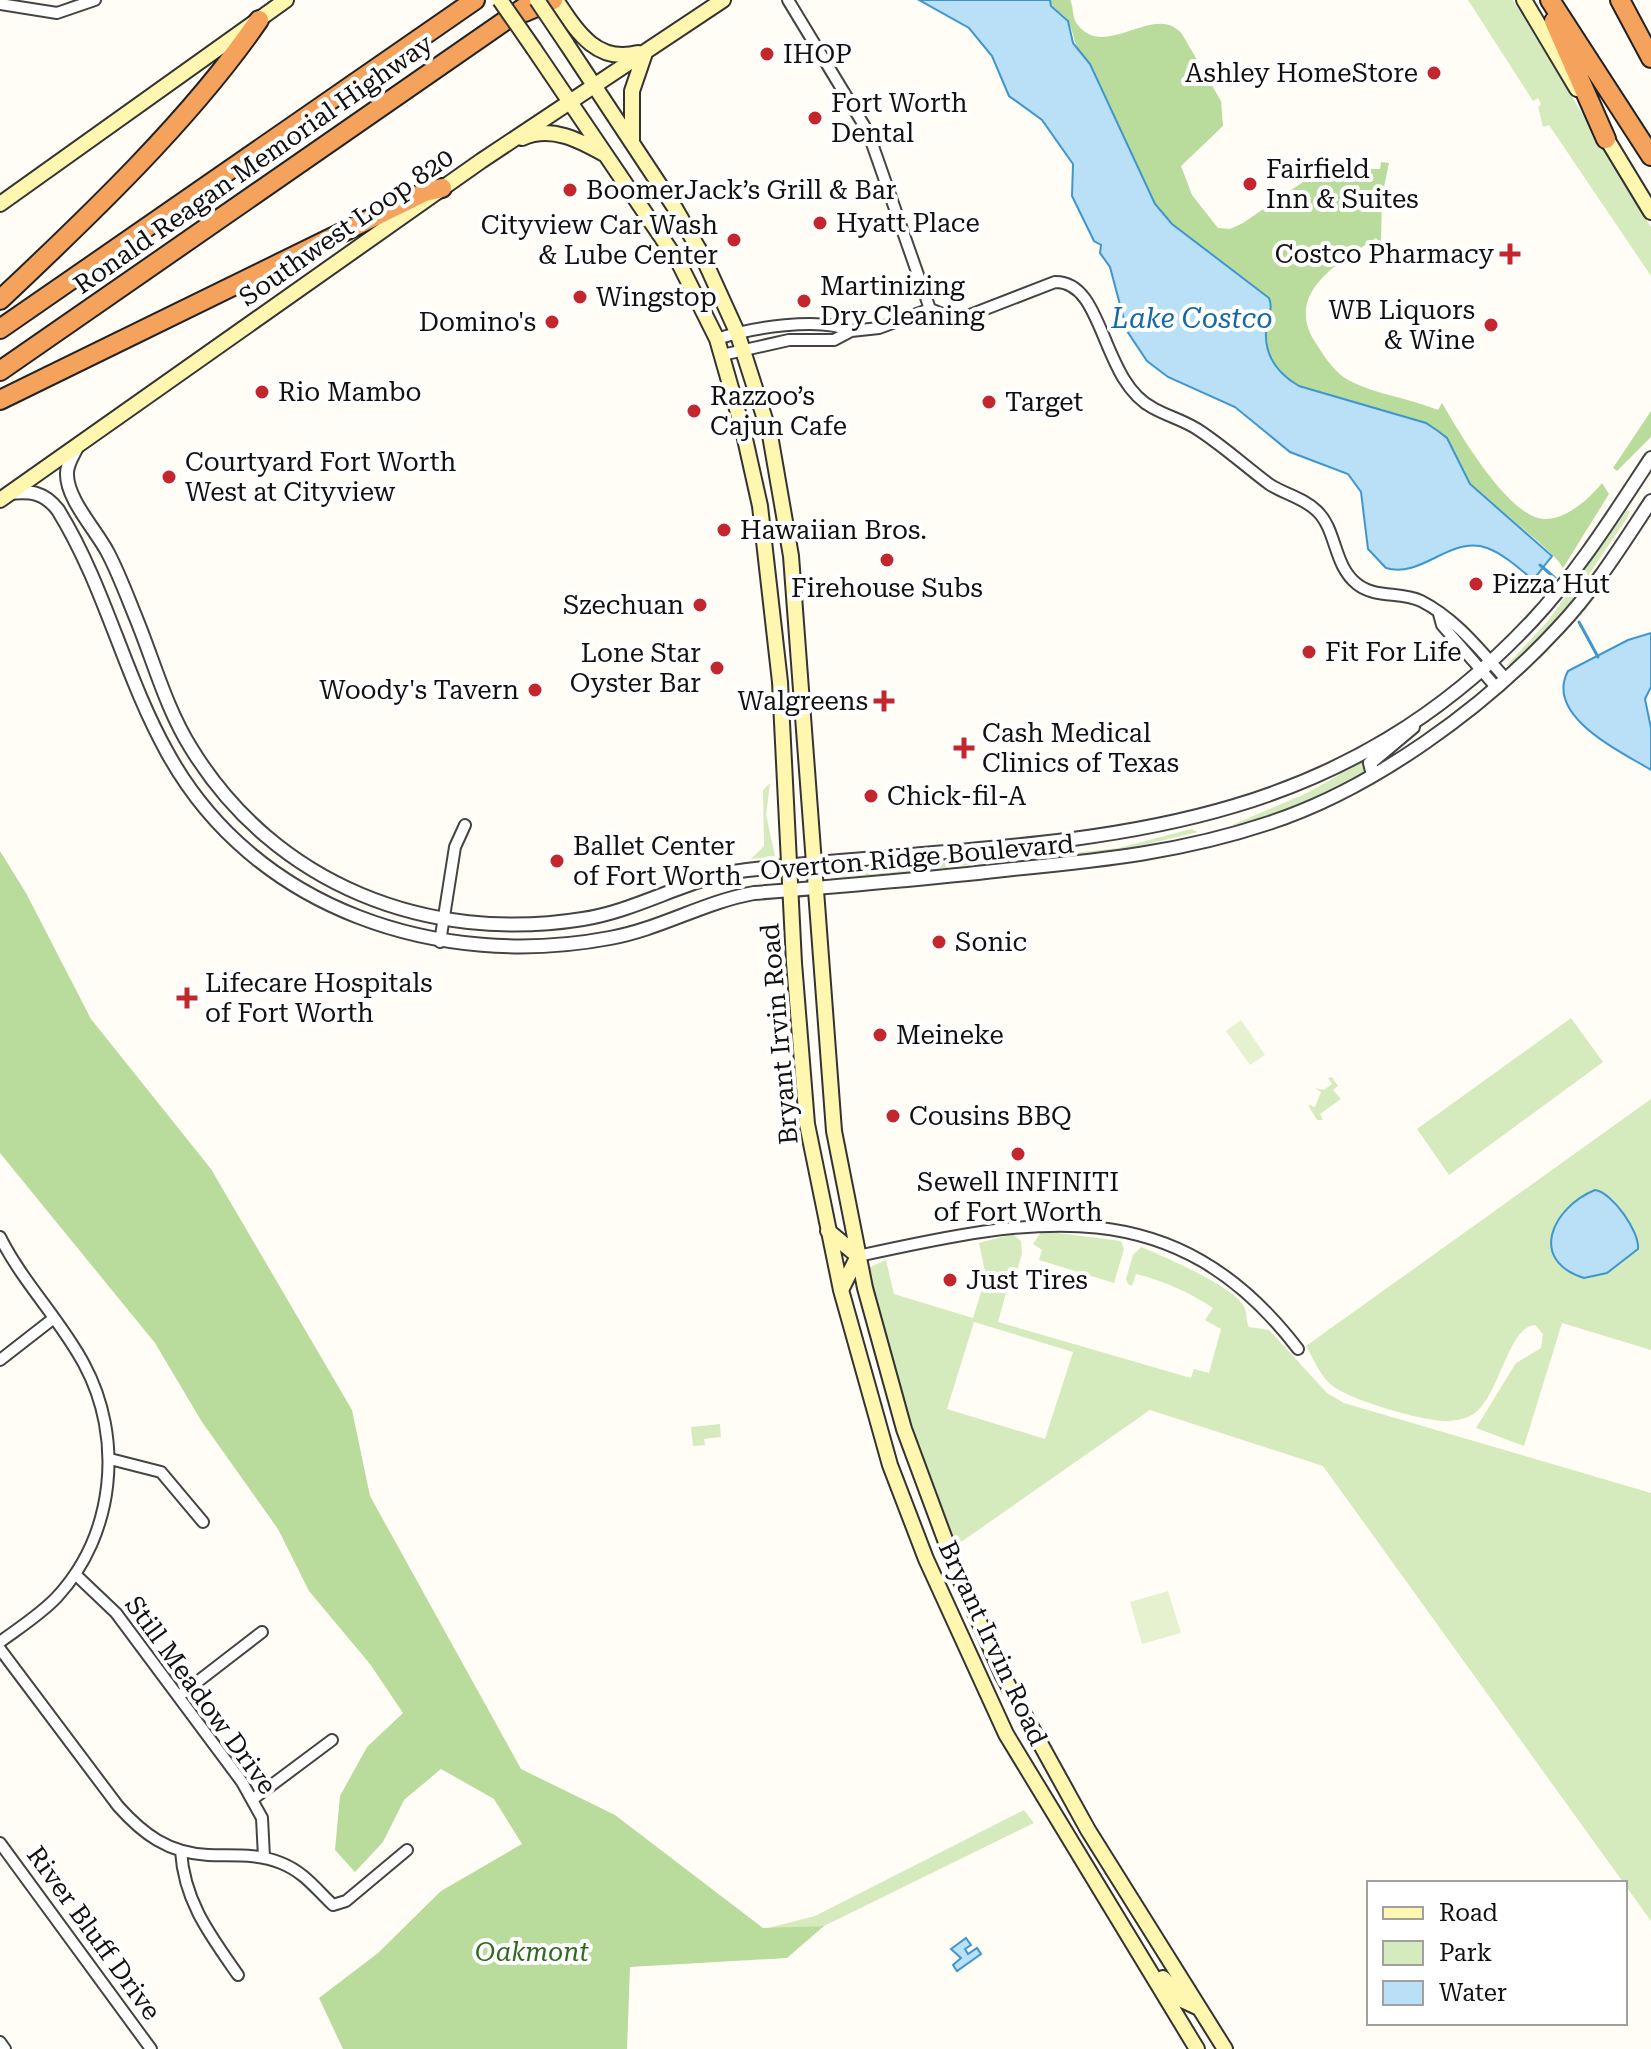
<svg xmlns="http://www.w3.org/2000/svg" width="1651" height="2049" viewBox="0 0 1651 2049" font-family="'Roboto Serif',serif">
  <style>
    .green { fill: #d5ebbd; fill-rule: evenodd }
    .forest { fill: #b9dc9c }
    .pitch { fill: #e6f2cf }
    .water { fill: #b9e0f7; stroke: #3f96cf; stroke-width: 2 }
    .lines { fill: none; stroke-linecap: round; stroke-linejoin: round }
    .stream { stroke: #3f96cf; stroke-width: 3 }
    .minor-casing { stroke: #444; stroke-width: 14 }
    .tertiary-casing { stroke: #444; stroke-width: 16 }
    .secondary-casing { stroke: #333; stroke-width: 18 }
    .motorway-casing { stroke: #222; stroke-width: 22 }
    .minor { stroke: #fff; stroke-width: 10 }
    .tertiary { stroke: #fff; stroke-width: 12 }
    .secondary { stroke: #fff6b0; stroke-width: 14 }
    .motorway { stroke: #f5a25d; stroke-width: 18 }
    .secondary-bridge-casing { stroke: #333; stroke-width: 18; stroke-linecap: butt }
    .secondary-bridge { stroke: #fff6b0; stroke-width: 14 }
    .poi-dot { fill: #c4262e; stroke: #fff; stroke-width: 3 }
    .labels { text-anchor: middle; stroke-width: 8; stroke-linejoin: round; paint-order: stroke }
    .poi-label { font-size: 26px; fill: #111; stroke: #fff; text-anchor: start }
    .street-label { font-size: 26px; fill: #111; stroke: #fff }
    .park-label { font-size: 26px; font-style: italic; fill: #2f6b1f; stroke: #fff }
    .water-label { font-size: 28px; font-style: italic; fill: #1768a6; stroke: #fff }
  </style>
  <rect width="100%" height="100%" fill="#fffdf5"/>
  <path class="green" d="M1468 0H1513L1651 227V276L1549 125 1543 127 1538 107 1541 104 1538 98 1533 101Z
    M1627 510 1630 511 1627 518 1563 613 1515 663 1506 666 1548 621Z
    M1369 758 1366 771 1296 806 1243 826 1232 825 1305 794Z
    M770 783 766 815 775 856 751 859 764 846 763 790Z
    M1191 829 1198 832 1101 855 1039 861 1046 856 1119 848Z
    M1003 855 1007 858 998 861 907 873 824 878Z
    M1571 1018 1603 1062 1449 1175 1417 1129Z
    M1332 1077 1338 1086 1333 1090 1341 1099 1320 1114 1323 1120H1317L1308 1105 1315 1107 1321 1092 1315 1088 1324 1090 1332 1084 1328 1078Z
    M1651 1099V1350L1562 1323 1524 1446 1476 1428 1516 1363 1541 1348 1543 1334 1535 1325C1508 1327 1500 1394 1475 1413 1467 1419 1455 1421 1446 1421 1422 1421 1345 1399 1329 1383 1319 1373 1313 1358 1306 1346Z
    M1042 1231 1121 1241 1124 1249 1114 1283 1039 1260 1042 1250 1033 1244Z
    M1013 1234 1021 1241 1022 1254 1013 1283 1009 1282 998 1322 1191 1378 1194 1369 1209 1373 1221 1329 1205 1320 1213 1308C1189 1292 1164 1281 1136 1274L1132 1286 1128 1284 1126 1279 1133 1255 1141 1247C1161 1255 1240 1289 1245 1309 1248 1316 1245 1319 1249 1327L1269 1330 1327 1393 1344 1403 1651 1493V1921L1323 1466 1150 1410 961 1542 958 1536 952 1538 899 1388 868 1268 886 1260 894 1294 973 1318 986 1276 979 1243ZM974 1322 1073 1352 1045 1439 947 1409Z
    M720 1424 721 1437 704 1439 705 1445 693 1446 691 1427Z
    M1024 1810 1034 1823 824 1926 764 1929 815 1916Z"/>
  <path class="forest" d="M1050 0H1070C1074 7 1072 18 1077 24 1105 62 1155 1 1182 34L1221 101 1223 126 1181 166 1192 195 1218 228 1230 229 1243 223 1322 169H1380L1381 162 1389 163 1382 196 1381 243 1376 238C1340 262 1281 293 1317 345 1326 359 1335 373 1350 381 1377 395 1410 398 1438 410L1442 403C1459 432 1508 517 1544 519 1566 520 1590 498 1602 483L1609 494 1563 568C1557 553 1491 504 1474 487 1452 466 1457 443 1426 423L1300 386C1275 372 1262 351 1267 323 1269 312 1273 309 1269 299L1172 224 1155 204 1085 58C1071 41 1076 37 1068 21 1063 12 1053 11 1050 0Z
    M1651 411V437L1617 471 1613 468Z
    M0 851 26 893 91 1019 211 1169 352 1410 370 1496 521 1769 615 1815 763 1928 824 1926 787 1958 630 1967 627 2049H343L319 1998 378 1953 441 1891 522 1844 494 1799 441 1769 404 1800 383 1842 355 1872 335 1850 340 1796 367 1747 403 1713 370 1664 309 1591 278 1529 202 1422 155 1343 0 1153Z"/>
  <path class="pitch" d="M1241 1020 1265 1055 1250 1065 1226 1031Z
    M1168 1591 1181 1633 1142 1644 1130 1602Z"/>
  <path class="water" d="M919 0H1050L1051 6 1068 21 1073 43 1090 64 1155 204 1172 224 1269 298C1273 309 1269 312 1267 323 1262 351 1275 372 1299 386L1426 423 1438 431 1447 438 1470 484 1552 556 1533 580C1520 569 1502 553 1487 548 1450 535 1422 579 1386 568L1368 549 1361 492 1348 474 1290 452 1235 407 1168 377 1147 361 1127 331 1110 267 1100 253 1101 245 1094 241 1072 196 1073 164 1042 120 1009 96 992 56 969 28Z
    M1651 633V687L1645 699 1651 728V770C1620 751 1544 716 1568 671L1628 640Z
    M1595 1190C1612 1192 1640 1232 1638 1249L1607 1273 1584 1278C1527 1260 1553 1207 1595 1190Z
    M966 1938 971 1945 965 1949 968 1954 977 1948 981 1954 957 1971 953 1965 961 1958 951 1949Z"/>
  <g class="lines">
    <path class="stream" d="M1540 565 1555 578
      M1579 622 1598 657"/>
    <g class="minor-casing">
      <path id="minor" d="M788 0 868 132 930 309
        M0 4 57 13 95 0
        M717 339C750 328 820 316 851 331
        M722 355 789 340H834L851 331 879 328 930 309 957 320 1055 282C1105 281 1100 380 1153 408 1167 416 1183 420 1197 429 1222 445 1245 466 1269 484 1284 494 1304 498 1317 511 1337 530 1333 565 1357 584 1376 599 1400 591 1421 601 1455 618 1480 650 1505 678
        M1439 614 1442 625 1495 686
        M440 942 455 847 465 825
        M0 1237C23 1283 60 1319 84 1364 124 1438 115 1534 57 1597 41 1614 19 1628 0 1642
        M858 1256C1032 1218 1174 1187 1298 1349
        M0 1360 54 1318
        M110 1459 161 1472 203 1522
        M75 1574 116 1613 242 1782 262 1818 264 1857
        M0 1649 118 1806C143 1834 168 1853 208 1855 233 1856 256 1853 281 1863 304 1872 316 1889 333 1905L346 1901 407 1850
        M179 1696 262 1632
        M253 1799 332 1740
        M0 1843 151 2049
        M181 1851C184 1901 210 1935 238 1975
        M0 2042 5 2049"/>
    </g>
    <g class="tertiary-casing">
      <path id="tertiary" d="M78 445C74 454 67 463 67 473 66 499 97 531 108 553 119 574 127 596 136 618 154 662 166 708 191 748 275 885 428 944 583 919 640 910 689 877 747 870 1045 836 1306 862 1532 621 1578 572 1614 514 1651 458
        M9 493C31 491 44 492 58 510 105 586 124 675 167 752 254 911 441 970 610 938 660 929 704 902 754 893 841 886 927 879 1013 869 1104 860 1182 852 1269 823 1373 789 1484 708 1558 628 1594 590 1622 545 1651 501
        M1373 775 1370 763 1413 727"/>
    </g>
    <g class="secondary-casing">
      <path id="secondary" d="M556 0C576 30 596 64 638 53
        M1524 0 1577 89
        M566 43 675 208 702 255 737 332 770 435 791 556 834 1131 865 1288 904 1429 957 1572 1003 1676 1088 1830 1225 2049
        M534 49 679 263 717 339 743 430 760 506 780 682 794 963 807 1124 841 1290 890 1465 926 1559 1006 1734 1197 2049
        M1602 131 1651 212
        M522 138C551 125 579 140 604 154
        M632 141V91L645 53
        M0 204 286 0
        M0 500 481 161 723 0
        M828 1231 858 1256 841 1290
        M1163 1978 1184 2001 1199 2008"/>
    </g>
    <g class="motorway-casing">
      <path id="motorway" d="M1550 0 1651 156
        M1620 0 1651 58
        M525 12 553 0
        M1554 21 1606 139
        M0 300C88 217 191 119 259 20
        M0 329 475 0
        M0 371 535 0
        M0 400 425 192 442 188"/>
    </g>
    <use href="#minor" class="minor"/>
    <use href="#tertiary" class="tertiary"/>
    <use href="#secondary" class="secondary"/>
    <use href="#motorway" class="motorway"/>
    <g class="secondary-bridge-casing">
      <path id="secondary-bridge" d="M500 0 534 49
        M537 0 566 43"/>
    </g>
    <use href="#secondary-bridge" class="secondary-bridge"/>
  </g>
  <g class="poi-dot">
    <circle cx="767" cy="54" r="8"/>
    <circle cx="1434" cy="73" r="8"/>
    <circle cx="815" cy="118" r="8"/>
    <circle cx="1250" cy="184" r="8"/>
    <circle cx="570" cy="190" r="8"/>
    <circle cx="820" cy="223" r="8"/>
    <circle cx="734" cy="240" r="8"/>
    <path d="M1506 242h8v8h8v8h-8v8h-8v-8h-8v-8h8z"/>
    <circle cx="580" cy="297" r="8"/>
    <circle cx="804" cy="301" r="8"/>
    <circle cx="552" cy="322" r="8"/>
    <circle cx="1491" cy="325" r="8"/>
    <circle cx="262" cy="392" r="8"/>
    <circle cx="989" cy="402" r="8"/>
    <circle cx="694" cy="411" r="8"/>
    <circle cx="169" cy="477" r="8"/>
    <circle cx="724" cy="530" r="8"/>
    <circle cx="887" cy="560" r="8"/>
    <circle cx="1476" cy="584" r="8"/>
    <circle cx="700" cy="605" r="8"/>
    <circle cx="1309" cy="652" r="8"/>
    <circle cx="717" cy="668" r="8"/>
    <circle cx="535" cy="690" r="8"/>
    <path d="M880 689h8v8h8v8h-8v8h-8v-8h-8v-8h8z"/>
    <path d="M960 736h8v8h8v8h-8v8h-8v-8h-8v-8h8z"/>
    <circle cx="871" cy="796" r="8"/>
    <circle cx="557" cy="861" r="8"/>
    <circle cx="939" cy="942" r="8"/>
    <path d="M183 986h8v8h8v8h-8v8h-8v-8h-8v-8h8z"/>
    <circle cx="880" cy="1035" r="8"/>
    <circle cx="893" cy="1116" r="8"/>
    <circle cx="1018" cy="1154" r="8"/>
    <circle cx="950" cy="1280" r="8"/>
  </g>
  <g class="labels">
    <g class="poi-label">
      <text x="783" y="63">IHOP</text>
      <text x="1418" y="82" text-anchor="end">Ashley HomeStore</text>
      <text x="831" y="112">Fort Worth<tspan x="831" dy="30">Dental</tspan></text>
      <text x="1266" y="178">Fairfield<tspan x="1266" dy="30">Inn &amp; Suites</tspan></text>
      <text x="586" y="199">BoomerJack’s Grill &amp; Bar</text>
      <text x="836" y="232">Hyatt Place</text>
      <text x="718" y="234" text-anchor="end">Cityview Car Wash<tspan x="718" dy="30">&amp; Lube Center</tspan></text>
      <text x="1494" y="263" text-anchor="end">Costco Pharmacy</text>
      <text x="820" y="295">Martinizing<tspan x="820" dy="30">Dry Cleaning</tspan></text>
      <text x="596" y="306">Wingstop</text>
      <text x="1475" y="319" text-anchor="end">WB Liquors<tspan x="1475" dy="30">&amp; Wine</tspan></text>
      <text x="536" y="331" text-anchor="end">Domino's</text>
      <text x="278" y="401">Rio Mambo</text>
      <text x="710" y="405">Razzoo’s<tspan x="710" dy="30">Cajun Cafe</tspan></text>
      <text x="1005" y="411">Target</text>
      <text x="185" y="471">Courtyard Fort Worth<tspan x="185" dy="30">West at Cityview</tspan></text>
      <text x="740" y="539">Hawaiian Bros.</text>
      <text x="1492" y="593">Pizza Hut</text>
      <text x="887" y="597" text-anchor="middle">Firehouse Subs</text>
      <text x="684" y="614" text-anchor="end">Szechuan</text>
      <text x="1325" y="661">Fit For Life</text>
      <text x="701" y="662" text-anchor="end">Lone Star<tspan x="701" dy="30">Oyster Bar</tspan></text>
      <text x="519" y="699" text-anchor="end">Woody's Tavern</text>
      <text x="868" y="710" text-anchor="end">Walgreens</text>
      <text x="982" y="742">Cash Medical<tspan x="982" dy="30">Clinics of Texas</tspan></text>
      <text x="887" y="805">Chick-fil-A</text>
      <text x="573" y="855">Ballet Center<tspan x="573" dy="30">of Fort Worth</tspan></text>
      <text x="955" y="951">Sonic</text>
      <text x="205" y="992">Lifecare Hospitals<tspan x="205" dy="30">of Fort Worth</tspan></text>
      <text x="896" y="1044">Meineke</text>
      <text x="909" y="1125">Cousins BBQ</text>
      <text x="1018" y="1191" text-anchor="middle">Sewell INFINITI<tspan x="1018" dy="30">of Fort Worth</tspan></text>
      <text x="966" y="1289">Just Tires</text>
    </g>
    <g class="street-label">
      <text transform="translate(253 164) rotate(-35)" y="9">Ronald Reagan Memorial Highway</text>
      <text transform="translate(346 227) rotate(-35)" y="9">Southwest Loop 820</text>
      <text transform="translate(917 857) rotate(-5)" y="9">Overton Ridge Boulevard</text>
      <text transform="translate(779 1034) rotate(-95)" y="9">Bryant Irvin Road</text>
      <text transform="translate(993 1643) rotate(65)" y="9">Bryant Irvin Road</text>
      <text transform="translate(201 1695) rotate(54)" y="9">Still Meadow Drive</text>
      <text transform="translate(94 1933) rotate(54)" y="9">River Bluff Drive</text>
    </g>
    <g class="park-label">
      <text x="532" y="1961">Oakmont</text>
    </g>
    <g class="water-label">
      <text x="1192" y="328">Lake Costco</text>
    </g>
  </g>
  <rect x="1367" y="1881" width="260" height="144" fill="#ffffff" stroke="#a0a0a0" stroke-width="2"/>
  <rect x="1383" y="1907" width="40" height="12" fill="#fff6b0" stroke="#a0a0a0" stroke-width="2"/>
  <text x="1439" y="1921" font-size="24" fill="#111111">Road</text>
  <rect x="1383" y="1941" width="40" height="24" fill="#d5ebbd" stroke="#a0a0a0" stroke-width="2"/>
  <text x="1439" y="1961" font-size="24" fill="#111111">Park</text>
  <rect x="1383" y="1981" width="40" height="24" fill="#b9e0f7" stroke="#a0a0a0" stroke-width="2"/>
  <text x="1439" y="2001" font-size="24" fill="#111111">Water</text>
</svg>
